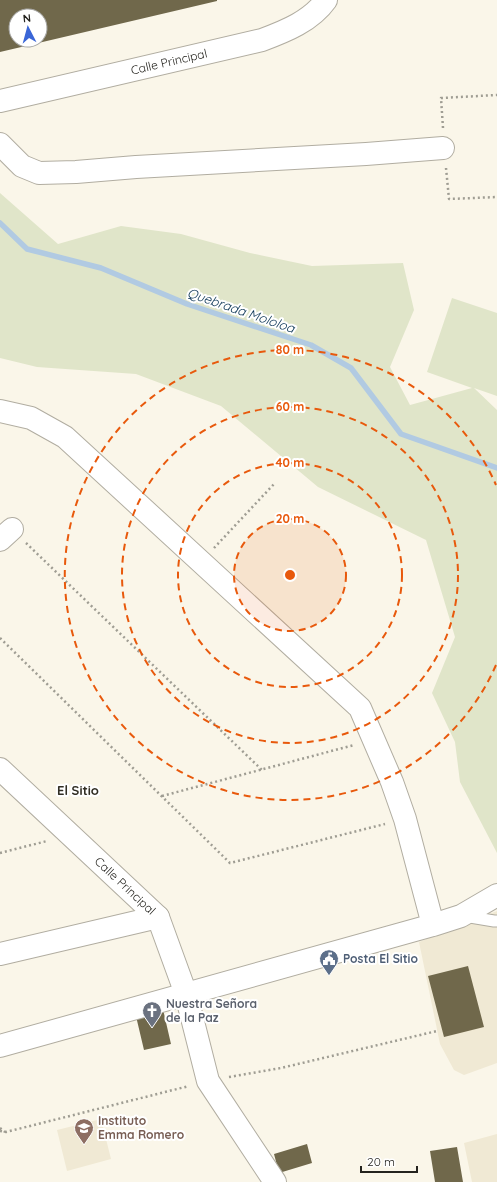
<svg xmlns="http://www.w3.org/2000/svg" width="497" height="1182" viewBox="0 0 497 1182" font-family="Quicksand,sans-serif">
  <style>
    .built { fill: #f0e9d4 }
    .green { fill: #e0e5c9 }
    .lines { fill: none; stroke-linecap: round; stroke-linejoin: round }
    .stream { stroke: #b1cae2; stroke-width: 5.5 }
    .building { fill: #70684b; fill-rule: evenodd }
    .service-casing { stroke: #b1ada1; stroke-width: 13 }
    .minor-casing { stroke: #b1ada1; stroke-width: 24 }
    .tertiary-casing { stroke: #b1ada1; stroke-width: 24 }
    .path { stroke: #9f9d93; stroke-width: 2.5; stroke-dasharray: 2 3; stroke-linecap: butt }
    .service { stroke: #fff; stroke-width: 11 }
    .minor { stroke: #fff; stroke-width: 22 }
    .tertiary { stroke: #fff; stroke-width: 22 }
    .ring { fill: none; stroke: #e8590c; stroke-width: 2; stroke-dasharray: 7 5 }
    .labels { text-anchor: middle; stroke-width: 4; stroke-linejoin: round; paint-order: stroke }
    .street-label { font-size: 12px; fill: #24231e; stroke: #fff }
    .service-label { font-size: 12px; font-weight: bold; fill: #4e5e75; stroke: #fff; text-anchor: start }
    .worship-label { font-size: 12px; font-weight: bold; fill: #5b616d; stroke: #fff; text-anchor: start }
    .education-label { font-size: 12px; font-weight: bold; fill: #785e54; stroke: #fff; text-anchor: start }
    .water-label { font-size: 13px; font-style: italic; fill: #093353; stroke: #fff }
    .neighbourhood-label { font-size: 13px; font-weight: bold; fill: #302d23; stroke: #fff }
    .centre { fill: #e8590c; stroke: #fff; stroke-width: 2 }
    .ring-label { font-size: 12px; text-anchor: middle; font-weight: bold; fill: #e8590c; stroke: #fff; stroke-width: 4; stroke-linejoin: round; paint-order: stroke }
  </style>
  <rect width="100%" height="100%" fill="#faf6e9"/>
  <path class="built" d="M497 911V1063L464 1075 454 1070 440 1044 419 942Z
    M101 1119 111 1159 67 1171 57 1130Z
    M497 1134V1182H472L464 1143Z"/>
  <path class="green" d="M0 193 58 244 121 226 181 234 250 253 312 266 403 263 414 310 390 367 410 405 472 388 427 372 452 298 497 313V396L474 388 497 410V853L460 782 455 742 432 693 455 637 426 540 318 487 221 406 136 374 37 367 0 358Z"/>
  <g class="lines">
    <path class="stream" d="M0 223 27 249 101 268 187 304 311 345 351 368 401 434 497 468"/>
  </g>
  <path class="building" d="M0 0H217V1L0 52ZM16 16H40V40H16Z
    M468 966 484 1027 444 1037 428 976Z
    M162 1005 171 1044 144 1050 135 1012Z
    M307 1144 312 1163 279 1173 274 1154Z
    M457 1147 463 1182H435L430 1151Z"/>
  <g class="lines">
    <g class="service-casing">
      <path id="service" d="M464 916 494 921H497"/>
    </g>
    <g class="minor-casing">
      <path id="minor" d="M0 144 22 166 39 173 76 172 136 167 366 154 443 148
        M0 411 31 418 65 437 360 708 392 782 405 819 433 925
        M0 540 12 529
        M0 954 158 917
        M0 1046 433 925 461 916 497 895"/>
    </g>
    <g class="tertiary-casing">
      <path id="tertiary" d="M0 101 262 40C286 31 311 21 326 0
        M0 769 158 917 186 994 208 1081 275 1182"/>
    </g>
    <path class="path" d="M443 128 441 98 497 95
      M446 168 449 199 497 197
      M26 543 262 770
      M214 548 274 484
      M0 638 230 863 385 824
      M162 796 354 745
      M0 853 47 841
      M229 1077 281 1068 437 1031
      M0 1128 5 1132
      M0 1131 6 1132 189 1086"/>
    <use href="#service" class="service"/>
    <use href="#minor" class="minor"/>
    <use href="#tertiary" class="tertiary"/>
  </g>
  <circle cx="290" cy="575" r="56" fill="#e8590c" fill-opacity=".12"/>
  <g class="ring">
    <circle cx="290" cy="575" r="56"/>
    <circle cx="290" cy="575" r="112"/>
    <circle cx="290" cy="575" r="168"/>
    <path d="M496 665A225 225 0 1 1 496 485"/>
  </g>
  <defs>
    <g id="civic-pin" transform="scale(1)"><path d="M0 17L-7.5 6A9.5 9.5 0 1 1 7.5 6Z" fill="#5c6f8a" stroke="#fff"/><path d="M-.6-6.5H3V-4.5H.6V-3L4-1V1h2V6H-6V1h2V-1L-.6-3ZM-1.2 2.5V6h2.4V2.5Z" fill="#fff"/></g>
    <g id="church-pin" transform="scale(1)"><path d="M0 17L-7.5 6A9.5 9.5 0 1 1 7.5 6Z" fill="#6b7280" stroke="#fff"/><path d="M-1.2-6h2.4v3.5h3.3v2.4h-3.3V6h-2.4V-.1h-3.3v-2.4h3.3Z" fill="#fff"/></g>
    <g id="school-pin" transform="scale(1)"><path d="M0 17L-7.5 6A9.5 9.5 0 1 1 7.5 6Z" fill="#8d6e63" stroke="#fff"/><path d="M0-5L7-2L0 1L-7-2ZM-4 1L0 2.5L4 1V4Q0 6-4 4Z" fill="#fff"/></g>
  </defs>
  <g fill-rule="evenodd">
    <use href="#civic-pin" x="329" y="959"/>
    <use href="#church-pin" x="152" y="1011"/>
    <use href="#school-pin" x="84" y="1128"/>
  </g>
  <g class="labels">
    <g class="street-label">
      <text transform="translate(169 62) rotate(-13)" y="4">Calle Principal</text>
      <text transform="translate(125 886) rotate(43)" y="4">Calle Principal</text>
    </g>
    <g class="service-label">
      <text x="343" y="963">Posta El Sitio</text>
    </g>
    <g class="worship-label">
      <text x="166" y="1008">Nuestra Señora<tspan x="166" dy="14">de la Paz</tspan></text>
    </g>
    <g class="education-label">
      <text x="98" y="1125">Instituto<tspan x="98" dy="14">Emma Romero</tspan></text>
    </g>
    <g class="water-label">
      <text transform="translate(241 310) rotate(19)" y="5">Quebrada Mololoa</text>
    </g>
    <g class="neighbourhood-label">
      <text x="78" y="795">El Sitio</text>
    </g>
  </g>
  <circle cx="290" cy="575" r="6" class="centre"/>
  <g class="ring-label">
    <text x="290" y="354">80 m</text>
    <text x="290" y="411">60 m</text>
    <text x="290" y="467">40 m</text>
    <text x="290" y="523">20 m</text>
  </g>
  <g transform="translate(28 28) rotate(354)"><circle r="19" fill="#ffffff" stroke="#a7a7a5"/>
  <path d="M0-3L7 15L0 10L-7 15Z" fill="#3a66d7"/>
  <text y="-6" font-size="11" font-weight="bold" text-anchor="middle" fill="#24231e">N</text>
  </g>
  <path d="M361 1166v6h56v-6" fill="none" stroke="#24231e" stroke-width="2"/>
  <text x="367" y="1166" font-size="12" fill="#24231e" stroke="#ffffff" stroke-width="3" paint-order="stroke">20 m</text>
</svg>
